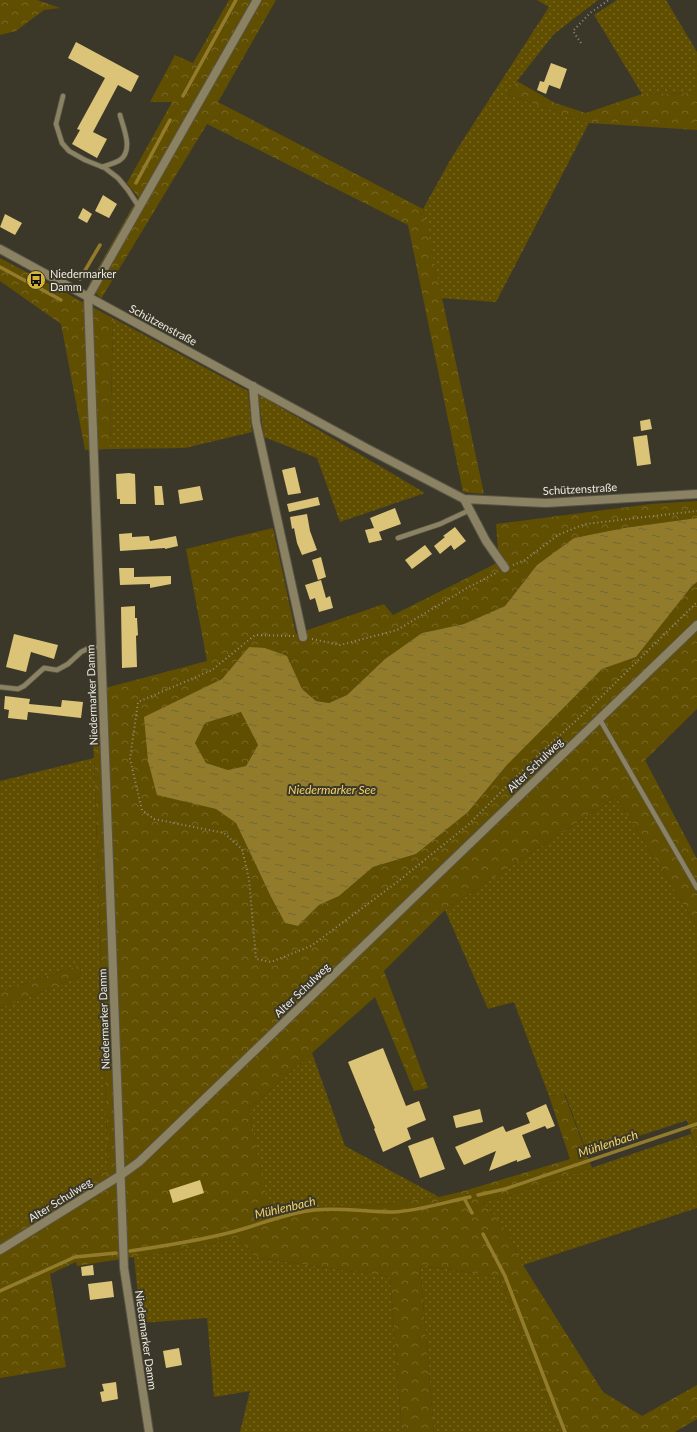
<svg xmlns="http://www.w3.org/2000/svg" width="697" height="1432" viewBox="0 0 697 1432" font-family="Lato,sans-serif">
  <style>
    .grass { fill: url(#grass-dots) }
    .forest { fill: url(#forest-crowns) }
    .water { fill: url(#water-ripples); fill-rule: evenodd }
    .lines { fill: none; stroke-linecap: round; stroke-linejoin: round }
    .stream { stroke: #927c2c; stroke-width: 3.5 }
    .building { fill: #dbc477 }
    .lane-casing { stroke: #585547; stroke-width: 6 }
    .street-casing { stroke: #585547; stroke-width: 10 }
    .path { stroke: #938f83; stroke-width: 2; stroke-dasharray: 1 3; stroke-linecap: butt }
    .lane { stroke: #8b8263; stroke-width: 4.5 }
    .street { stroke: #8b8263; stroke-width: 8 }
    .labels { text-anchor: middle; stroke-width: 4; stroke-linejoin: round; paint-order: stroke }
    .poi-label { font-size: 11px; fill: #eeebe2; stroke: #3c3829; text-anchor: start }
    .street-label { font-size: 11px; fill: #eeebe2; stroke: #3c3829 }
    .water-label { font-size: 12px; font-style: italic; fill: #f2d468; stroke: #3c3829 }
  </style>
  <defs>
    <pattern id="grass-dots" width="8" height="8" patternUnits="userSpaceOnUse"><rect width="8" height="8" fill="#604e01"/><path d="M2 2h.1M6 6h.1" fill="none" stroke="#776826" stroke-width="1.8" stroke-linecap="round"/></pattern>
    <pattern id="forest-crowns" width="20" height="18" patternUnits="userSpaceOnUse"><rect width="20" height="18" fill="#604e01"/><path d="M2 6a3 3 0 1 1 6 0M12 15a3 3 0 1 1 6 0" fill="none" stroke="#776826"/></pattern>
    <pattern id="water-ripples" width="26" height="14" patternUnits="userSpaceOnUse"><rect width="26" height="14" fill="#927c2c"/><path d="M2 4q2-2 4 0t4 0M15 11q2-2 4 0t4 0" fill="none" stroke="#746636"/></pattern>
  </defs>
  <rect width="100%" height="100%" fill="#3c3829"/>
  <path class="grass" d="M537 0H598L554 34 517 81 508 95 589 123 496 302 441 298 423 209 452 157 549 7Z
    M617 0H666L697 52V93L642 94 594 15Z
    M113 318 248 391 252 432 185 448 110 449Z
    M258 394 425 493 340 522 317 458 264 437Z
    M94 758 108 1169 0 1239V1008L81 976 80 965 0 992V781Z
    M616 797 697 926V1117L587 1153 565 1094 549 1096 514 1002 488 1009 445 910Z
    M312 1053 345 1146 439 1197 376 1205 268 1209 249 1109Z
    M691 1134 697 1151V1208L523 1265 511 1240 499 1220 482 1202 509 1196Z
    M236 1238 259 1258 390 1277 402 1432H240L250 1391 214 1397 207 1318 141 1323 134 1257 173 1252Z
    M420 1265 499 1277 560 1432H434Z"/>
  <path class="forest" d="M0 0H37L60 8 44 10 16 31 0 35Z
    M229 0H276L218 102 423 209 484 494 463 492 408 225 207 124 101 299 89 284 138 197 127 183 172 102H150L175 55 193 63Z
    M517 81 555 103 586 113 642 94 697 93V130L589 123 508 95Z
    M0 258 113 318 110 449 85 450 61 324 0 281Z
    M697 501V518L624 528 574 538 537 565 505 606 464 624 422 633 385 659 347 695 329 703 316 701 302 689 287 656 249 647 222 679 144 718 192 803 216 809 236 823 271 897 285 923 298 926 319 905 339 896 373 867 416 854 468 812 506 766 602 669 636 657 691 587 697 582V709L645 760 697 859V926L616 797 445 910 384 971 428 1088 414 1091 375 997 249 1109 269 1209 376 1205 439 1197 464 1191 570 1159 549 1096 564 1094 592 1168 509 1196 482 1202 499 1220 511 1240 523 1265 603 1392 642 1416 697 1385V1419L675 1432H560L499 1277 420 1265 434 1432H402L390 1277 259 1258 236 1238 173 1252 134 1257 77 1266 76 1262 50 1274 66 1367 0 1378V1239L108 1169 94 758 90 692 207 661 186 549 273 528 296 634 384 604 393 615 499 562 496 524 651 504Z
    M241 712 258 745 246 766 228 770 206 763 195 743 205 723Z
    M80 965 81 976 0 1008V992Z
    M697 1117V1151L687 1120Z"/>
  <path class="water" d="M697 518V582L691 587 636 657 602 669 506 766 468 812 416 854 373 867 339 896 319 905 298 926 285 923 271 897 236 823 216 809 157 795 148 761 144 717 222 679 249 647 265 648 287 656 302 689 316 701 329 703 347 695 385 659 422 633 464 624 505 606 537 565 574 538 624 528ZM241 712 258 745 246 766 228 770 206 763 195 743 205 723Z"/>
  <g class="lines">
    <path class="stream" d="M183 96 236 0
      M136 183 170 120
      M0 267 61 300
      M80 279 100 245
      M478 1195 505 1189 697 1124
      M464 1198 472 1213
      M483 1234 505 1276 565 1432
      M130 1251C164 1246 198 1241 232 1232 259 1225 286 1213 314 1210 340 1207 366 1212 393 1212 419 1211 445 1202 470 1197
      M0 1291 75 1257 116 1253"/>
  </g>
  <path class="building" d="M76 42 139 76 131 92 118 85 93 132 107 139 97 158 72 144 80 130 77 129 105 78 68 58Z
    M551 63 567 69 560 89 549 85 546 94 537 90 540 81 544 82Z
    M103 195 117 204 109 218 95 211Z
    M83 208 92 214 87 223 78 218Z
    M5 214 22 223 15 235 0 227Z
    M650 419 652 429 641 431 640 421Z
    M647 435 651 464 637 466 633 437Z
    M295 467 301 493 288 495 282 470Z
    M129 473 135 474 136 504H120V499H117L116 474Z
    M154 486H162L164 505H155Z
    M200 486 203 500 180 504 178 490Z
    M318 497 320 505 289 512 287 504Z
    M395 508 401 524 379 532 382 540 369 543 365 530 374 528 370 518Z
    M307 514 310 531 317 550 302 555 297 543 294 528 292 529 290 517Z
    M455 527 466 541 454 550 451 545 440 554 434 546 445 537 443 536Z
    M132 533V537L149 536 150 541 176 536 178 546 165 549V548L120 551 119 534Z
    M425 545 432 554 412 569 405 560Z
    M321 557 326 577 318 580 312 560Z
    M119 568H134V577L171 576V584L150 588V584L120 585Z
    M321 580 326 598 330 596 333 608 319 612 315 598 310 600 305 585Z
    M135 606V618H137L138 635 136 636 137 667 122 668 121 607Z
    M14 634 58 645 54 659 31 652 26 672 6 667Z
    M5 696 30 699 29 704 61 707 62 700 83 702 81 718 28 712 27 720 8 718 9 710 4 709Z
    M383 1048 406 1106 419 1101 426 1120 407 1128 411 1139 383 1152 374 1129 375 1128 348 1062Z
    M546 1104 555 1126 547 1129 545 1126 522 1135 531 1157 517 1162V1160L489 1171 496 1151 464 1165 455 1147 503 1126 506 1132 530 1123 526 1113Z
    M480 1109 483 1122 456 1128 453 1116Z
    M433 1137 445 1169 420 1178 408 1146Z
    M200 1180 204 1193 173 1203 169 1190Z
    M93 1265 94 1275 82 1276 81 1267Z
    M112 1281 114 1297 90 1300 88 1284Z
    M179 1348 182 1365 166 1368 163 1351Z
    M116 1382 118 1399 102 1402 100 1392 104 1391 102 1384Z"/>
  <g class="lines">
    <g class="lane-casing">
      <path id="lane" d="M63 96 56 124 62 143 69 151 85 160 105 168 118 178 128 190 139 207
        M102 167C108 165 115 163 120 160 134 150 123 127 120 115
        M398 538 440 524 470 510
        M0 687 18 689 24 686 44 668 57 670 68 664 81 652 91 647H101
        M599 718 697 888"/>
    </g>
    <g class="street-casing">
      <path id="street" d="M0 249 368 449 464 499 546 503 697 494
        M253 386 256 422 303 637
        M464 499 486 541 505 568
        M0 1250 121 1175 139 1162 697 625
        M149 1432 124 1268 88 297 257 0"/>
    </g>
    <path class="path" d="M581 43 573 31 590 13 609 0
      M513 565 525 560 558 535 585 524 697 511
      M294 636 255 635 212 670 138 702 130 759 142 810 154 819 224 833 242 849 249 879 256 959 271 962 311 946 396 883 468 825 534 759 591 707 697 602
      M312 639 340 645 397 630 467 588 498 572"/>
    <use href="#lane" class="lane"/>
    <use href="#street" class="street"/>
  </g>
  <defs>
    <g id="bus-disc" transform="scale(1)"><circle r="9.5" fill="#d6b534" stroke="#3c3829"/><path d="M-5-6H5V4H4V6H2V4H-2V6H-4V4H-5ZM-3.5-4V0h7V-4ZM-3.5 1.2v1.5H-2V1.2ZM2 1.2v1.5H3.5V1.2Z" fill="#111"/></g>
  </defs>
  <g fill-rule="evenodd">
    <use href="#bus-disc" x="36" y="280"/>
  </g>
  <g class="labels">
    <g class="poi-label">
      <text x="50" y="278">Niedermarker<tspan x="50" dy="13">Damm</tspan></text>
    </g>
    <g class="street-label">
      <text transform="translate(163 325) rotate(28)" y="4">Schützenstraße</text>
      <text transform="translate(580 489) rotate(-3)" y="4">Schützenstraße</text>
      <text transform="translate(92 695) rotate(-92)" y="4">Niedermarker Damm</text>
      <text transform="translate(535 765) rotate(-44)" y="4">Alter Schulweg</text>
      <text transform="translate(302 990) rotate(-44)" y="4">Alter Schulweg</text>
      <text transform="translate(104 1019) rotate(-92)" y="4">Niedermarker Damm</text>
      <text transform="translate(60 1200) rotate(-32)" y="4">Alter Schulweg</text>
      <text transform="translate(146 1340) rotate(82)" y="4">Niedermarker Damm</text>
    </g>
    <g class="water-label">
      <text x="332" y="794">Niedermarker See</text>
      <text transform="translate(608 1144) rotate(-18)" y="4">Mühlenbach</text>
      <text transform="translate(285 1208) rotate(-13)" y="4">Mühlenbach</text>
    </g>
  </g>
</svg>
